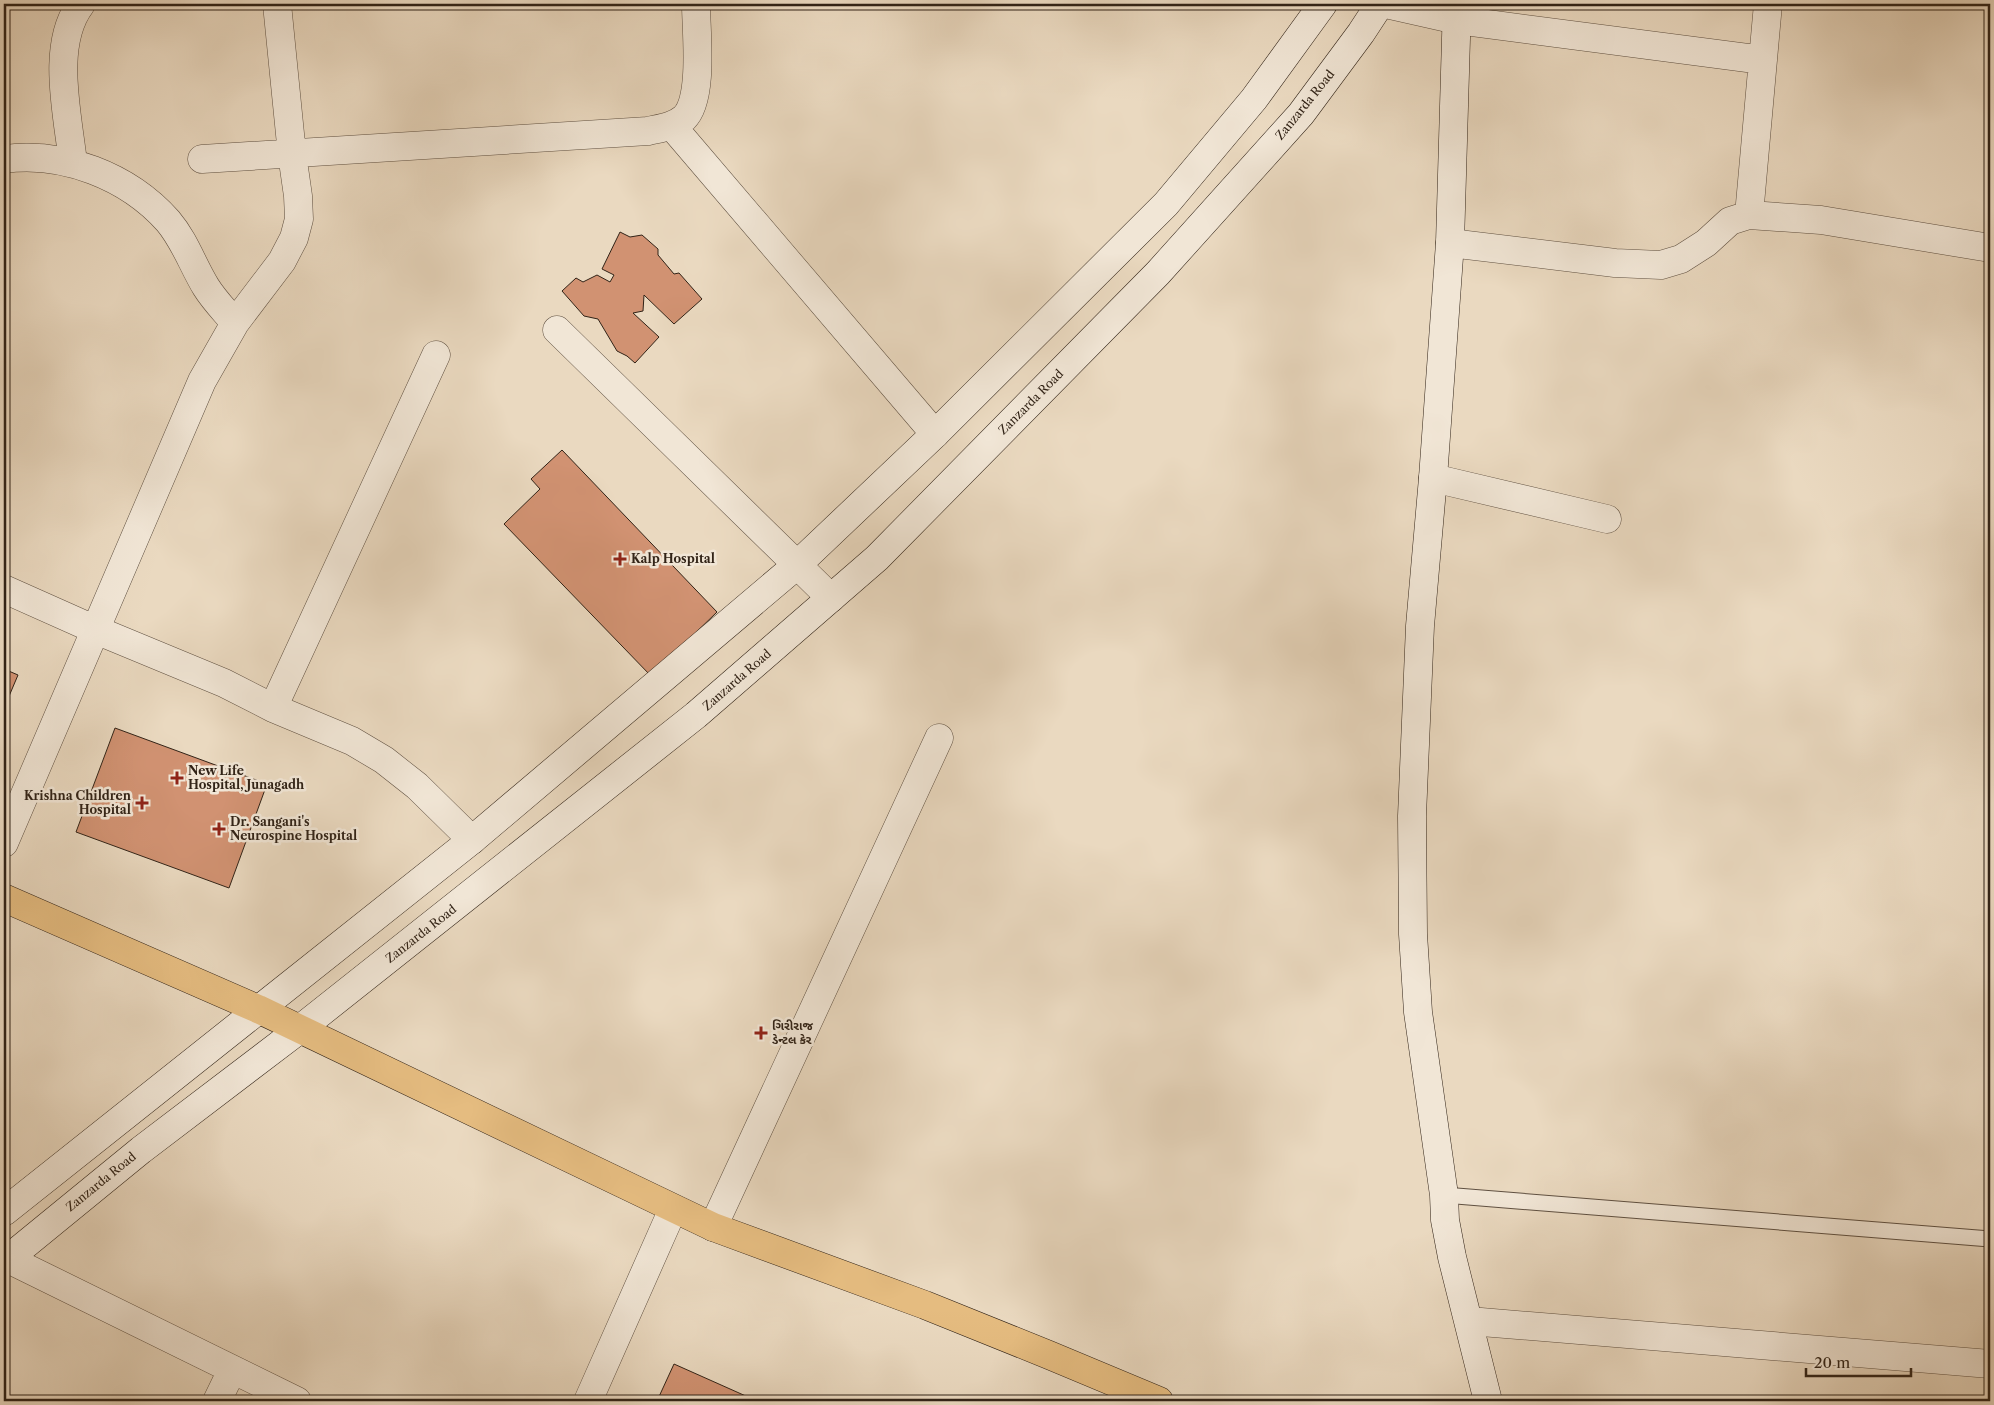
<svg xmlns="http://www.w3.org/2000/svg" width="1994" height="1405" viewBox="0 0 1994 1405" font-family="'Libre Caslon Text','Noto Sans Gujarati',serif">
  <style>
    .building { fill: #d19272; stroke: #312317 }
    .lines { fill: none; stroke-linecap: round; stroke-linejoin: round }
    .lane-casing { stroke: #5f5041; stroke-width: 17 }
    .street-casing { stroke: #5f5041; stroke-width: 29 }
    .secondary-casing { stroke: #312317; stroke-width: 29 }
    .primary-casing { stroke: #312317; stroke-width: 29 }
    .lane { stroke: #f1e6d6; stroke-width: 15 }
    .street { stroke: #f1e6d6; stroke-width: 28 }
    .secondary { stroke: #f1e6d6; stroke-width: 28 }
    .primary { stroke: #e5bc80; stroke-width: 28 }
    .poi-dot { fill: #8f2418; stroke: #f1e6d6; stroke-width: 2 }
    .labels { text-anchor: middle; stroke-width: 5; stroke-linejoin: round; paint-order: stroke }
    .street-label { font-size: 12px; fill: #312317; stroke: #f1e6d6 }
    .poi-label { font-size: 12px; font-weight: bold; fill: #312317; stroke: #f1e6d6; text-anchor: start }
  </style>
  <rect width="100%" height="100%" fill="#ead9c0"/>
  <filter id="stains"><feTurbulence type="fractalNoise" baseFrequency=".004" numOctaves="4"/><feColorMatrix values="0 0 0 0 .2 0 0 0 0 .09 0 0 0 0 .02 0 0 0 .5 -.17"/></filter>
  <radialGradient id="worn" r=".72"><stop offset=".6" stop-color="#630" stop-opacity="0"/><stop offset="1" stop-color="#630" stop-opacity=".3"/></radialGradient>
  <path class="building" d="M620 232 630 237 642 235 658 249V255L674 274 679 273 702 299 674 324 644 295 643 311 633 313 659 337 635 363 627 356 617 351 598 319 584 316 562 291 576 278 583 282 597 275 610 282 614 275 602 269Z
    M562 450 717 612 651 676 504 524 540 489 531 479Z
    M4 669 18 675 4 708Z
    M115 728 267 784 229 888 76 832Z
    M674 1364 757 1401H657Z"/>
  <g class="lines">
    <g class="lane-casing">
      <path id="lane" d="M1444 1195 1990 1239"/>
    </g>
    <g class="street-casing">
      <path id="street" d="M1386 4 1457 20 1763 60
        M672 126 935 434
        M4 159C63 151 128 176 168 221 185 241 193 266 206 287 214 300 225 311 235 323
        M202 159 648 131C661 128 673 127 684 118 704 99 696 31 696 4
        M73 163C68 115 50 45 81 4
        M1749 215 1768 4
        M1450 243 1615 263 1661 265 1681 259 1706 243 1730 221 1749 215 1821 220 1990 248
        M557 330 831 598
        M1433 478 1607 519
        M4 589 96 630 224 683 273 708 352 741 384 760 417 786 472 840
        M273 708 436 355
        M4 843 202 381 235 323 282 261 294 238 299 219 298 196 292 154 277 4
        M713 1227 939 738
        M8 1259 297 1401
        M1469 1321 1990 1364
        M217 1401 232 1370
        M588 1401 673 1209"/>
    </g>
    <g class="secondary-casing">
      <path id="secondary" d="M1457 4 1450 243 1433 478 1420 626 1412 816 1413 934 1418 1012 1444 1195 1445 1220 1452 1257 1488 1401
        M4 1212 472 840 797 565 935 434 1166 204 1254 99 1323 4
        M4 1262 141 1150 300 1029 696 715 877 558 1158 273 1301 114 1361 33 1380 4"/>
    </g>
    <g class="primary-casing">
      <path id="primary" d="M4 898 258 1009 713 1227 925 1305 1049 1355 1159 1401"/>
    </g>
    <use href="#lane" class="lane"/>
    <use href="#street" class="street"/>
    <use href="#secondary" class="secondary"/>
    <use href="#primary" class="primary"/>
  </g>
  <g class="poi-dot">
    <path d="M617.5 551.5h5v5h5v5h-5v5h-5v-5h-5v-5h5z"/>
    <path d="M174.5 770.5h5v5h5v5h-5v5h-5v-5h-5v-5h5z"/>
    <path d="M139.5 795.5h5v5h5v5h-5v5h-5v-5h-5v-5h5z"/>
    <path d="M216.5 821.5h5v5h5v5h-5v5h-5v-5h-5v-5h5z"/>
    <path d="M758.5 1025.5h5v5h5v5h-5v5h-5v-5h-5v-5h5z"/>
  </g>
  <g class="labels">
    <g class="street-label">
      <text transform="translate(1305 105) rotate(-51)" y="4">Zanzarda Road</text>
      <text transform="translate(1031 402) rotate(-45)" y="4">Zanzarda Road</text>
      <text transform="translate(737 680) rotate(-41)" y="4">Zanzarda Road</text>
      <text transform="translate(421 934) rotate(-38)" y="4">Zanzarda Road</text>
      <text transform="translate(101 1182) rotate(-39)" y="4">Zanzarda Road</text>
    </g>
    <g class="poi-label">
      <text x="631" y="563">Kalp Hospital</text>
      <text x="188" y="775">New Life<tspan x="188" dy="14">Hospital, Junagadh</tspan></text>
      <text x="131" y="800" text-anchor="end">Krishna Children<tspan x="131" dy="14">Hospital</tspan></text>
      <text x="230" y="826">Dr. Sangani's<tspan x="230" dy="14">Neurospine Hospital</tspan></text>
      <text x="772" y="1030">ગિરીરાજ<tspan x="772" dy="14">ડેન્ટલ કેર</tspan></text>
    </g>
  </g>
  <rect width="1994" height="1405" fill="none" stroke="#ead9c0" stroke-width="20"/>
  <rect x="5" y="5" width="1984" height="1395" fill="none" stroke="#312317" stroke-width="2.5"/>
  <rect x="10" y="10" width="1974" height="1385" fill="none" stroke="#312317"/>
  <path d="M1806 1368v8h105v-8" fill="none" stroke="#312317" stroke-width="2.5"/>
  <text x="1814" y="1368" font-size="15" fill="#312317" stroke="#f1e6d6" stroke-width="4" paint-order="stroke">20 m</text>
  <rect width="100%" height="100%" filter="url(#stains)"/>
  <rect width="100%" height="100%" fill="url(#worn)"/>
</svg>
